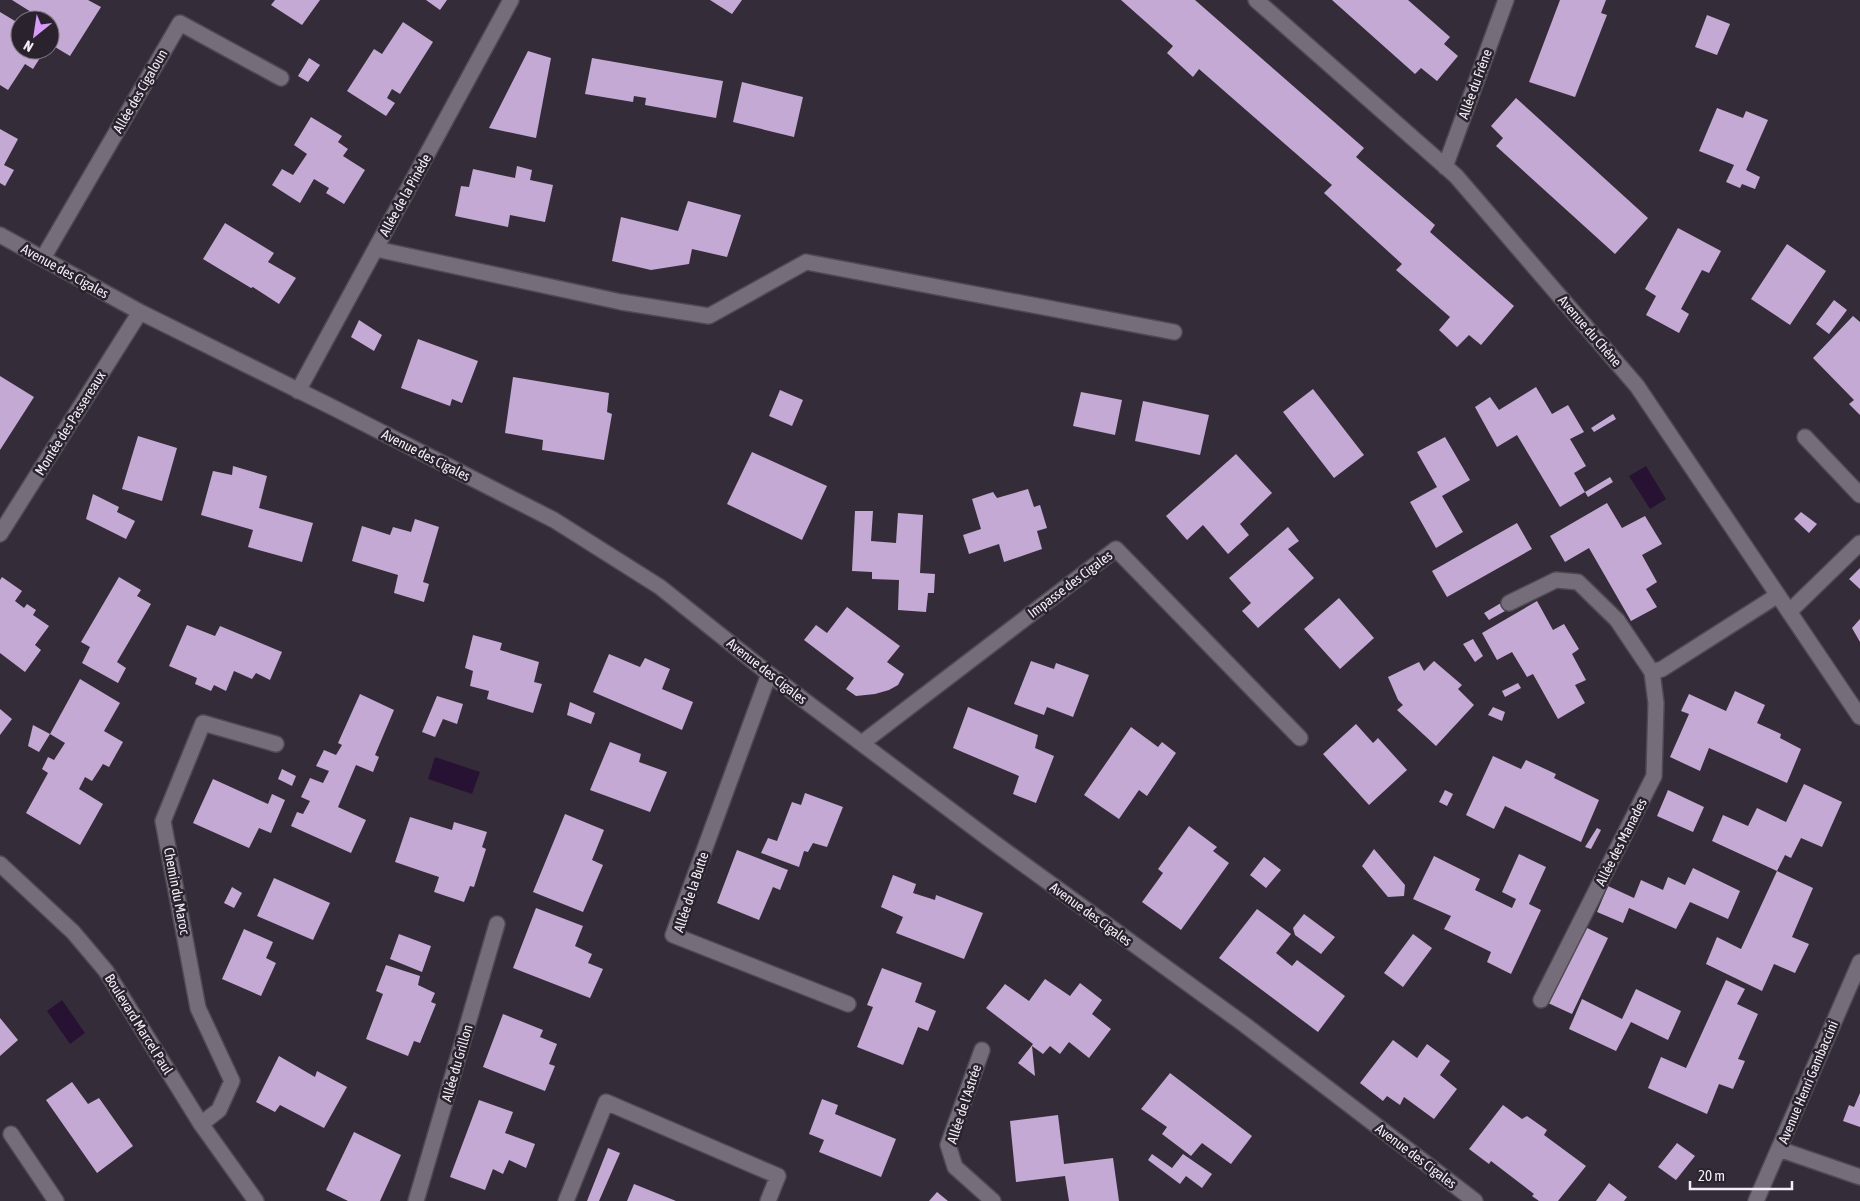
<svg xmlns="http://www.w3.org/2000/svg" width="1860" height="1201" viewBox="0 0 1860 1201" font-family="'Asap Condensed',sans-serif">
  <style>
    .water { fill: #281234 }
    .building { fill: #c4a9d4 }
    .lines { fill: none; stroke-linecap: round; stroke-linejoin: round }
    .lane-casing { stroke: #4f4953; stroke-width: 18 }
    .street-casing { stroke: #4f4953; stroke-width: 18 }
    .secondary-casing { stroke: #4f4953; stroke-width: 18 }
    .lane { stroke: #766d7b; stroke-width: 15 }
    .street { stroke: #766d7b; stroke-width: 15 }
    .secondary { stroke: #766d7b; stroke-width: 15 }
    .labels { text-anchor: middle; stroke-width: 5; stroke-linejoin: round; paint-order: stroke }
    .street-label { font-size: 14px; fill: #f2eef5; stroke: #2a232e }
  </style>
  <rect width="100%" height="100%" fill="#342d39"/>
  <path class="water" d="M1646 466 1666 499 1650 509 1629 476Z
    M435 757 480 772 472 794 428 779Z
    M62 1000 85 1033 70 1044 47 1011Z"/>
  <path class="building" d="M12 0H88L101 7 70 56 50 44V20H37L39 17Z
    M275 0H320L302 25 271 5Z
    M426 0H447L440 10Z
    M710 0H742L732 14Z
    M1121 0H1195L1364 148 1356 157 1435 225 1430 232 1514 306 1481 345 1469 335 1457 347 1439 330 1450 317 1396 270 1402 264 1324 193 1332 185 1199 69 1193 77 1167 53 1173 46Z
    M1332 0H1408L1450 37 1444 44 1458 56 1437 81 1421 68 1415 74Z
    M1560 0H1606L1601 13 1607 15 1575 97 1529 82Z
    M0 12 20 24V50H45L33 69 25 64 8 90 0 85Z
    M1707 15 1730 24 1717 55 1695 47Z
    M403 22 433 42 400 94 392 89 387 98 395 103 386 116 347 91 374 49 382 54Z
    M528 51 551 58 536 138 489 128Z
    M309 58 320 65 308 82 298 76Z
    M592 58 723 81 716 118 645 105 646 98 634 96 633 102 585 94Z
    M742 82 803 97 794 137 733 122Z
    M1516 98 1648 218 1615 254 1496 146 1503 138 1491 126Z
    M1717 108 1743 118 1746 111 1768 120 1746 170 1760 177 1755 189 1742 184 1740 188 1726 182 1734 165 1699 151Z
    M311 117 342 136 338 142 348 149 343 156 365 170 344 204 326 193 329 188 314 179 300 203 272 185 282 169 293 175 307 154 294 145Z
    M0 129 18 139 4 165 14 170 5 186 0 183Z
    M517 166 532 170 530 180 553 185 545 222 510 215 508 227 455 216 461 186 469 187 473 169 515 178Z
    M688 201 741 215 727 257 692 249 689 264 651 270 612 261 621 217 678 231Z
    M225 223 274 253 268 262 296 278 279 304 253 287 251 288 203 259Z
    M1678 228 1721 251 1709 273 1702 270 1681 309 1689 314 1679 333 1646 315 1656 296 1645 289Z
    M1787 244 1826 271 1790 325 1751 299Z
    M1834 300 1847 310 1829 334 1816 324Z
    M1853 316 1860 322V415L1849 404 1854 400 1813 358Z
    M359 320 382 335 374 351 351 337Z
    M418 339 478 361 462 403 452 399 450 406 401 388Z
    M0 376 34 397 0 450Z
    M513 377 609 393 607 412 612 414 604 460 542 450 543 440 505 433Z
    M1536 387 1552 414 1568 405 1584 432 1570 439 1586 466 1574 473 1585 492 1560 507 1517 435 1497 447 1475 407 1490 397 1499 410Z
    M1313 389 1364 455 1334 478 1283 412Z
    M780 390 803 400 792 426 769 416Z
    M1081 392 1122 400 1115 435 1073 426Z
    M1143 401 1209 415 1200 455 1135 441Z
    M1613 414 1616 419 1594 432 1591 428Z
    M138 436 177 448 162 501 122 489Z
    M1445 437 1470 480 1442 496 1463 532 1436 548 1410 502 1437 487 1417 452Z
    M752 452 827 486 802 540 727 504Z
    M1236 454 1272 493 1240 524 1249 535 1228 554 1203 525 1187 540 1166 516Z
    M233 466 267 476 259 508 313 523 302 562 248 547 253 530 201 515 213 471 232 475Z
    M1610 477 1613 482 1588 497 1585 492Z
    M1028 489 1034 507 1040 505 1047 528 1037 531 1042 549 1004 562 999 544 969 554 963 535 981 529 972 499 993 492 997 498Z
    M93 494 119 507 117 512 135 521 126 539 86 519Z
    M1607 503 1622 528 1645 516 1662 544 1642 555 1657 582 1646 589 1657 607 1631 621 1589 548 1565 562 1550 536Z
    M855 511H873L871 541 896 543 898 513 923 515 920 573 935 574 934 593H928L926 612 898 610 899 580 872 579V572L852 571Z
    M1801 512 1817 524 1809 533 1794 519Z
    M415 519 439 527 423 582 429 584 424 602 394 593 398 575 352 561 362 526 390 535 393 527 411 532Z
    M1517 523 1532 549 1447 597 1432 571Z
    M1288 527 1299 541 1288 549 1314 578 1258 628 1242 611 1251 603 1229 578Z
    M1860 568V589L1849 579Z
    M2 577 22 591 15 601 24 608 27 604 36 610 33 615 49 626 35 645 41 650 25 672 0 653V580Z
    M119 577 141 590 137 596 151 604 117 662 126 668 118 683 82 663 90 647 81 642Z
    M1339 598 1374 638 1340 669 1304 629Z
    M1537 601 1553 630 1564 624 1579 649 1572 654 1586 680 1575 685 1585 703 1558 719 1533 674 1527 677 1512 652 1497 660 1482 633Z
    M1501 603 1505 611 1489 620 1484 613Z
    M847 607 900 646 887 662 904 674 898 685 889 690 875 694 856 696 846 689 854 678 804 640 816 625 827 633Z
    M1860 619V642L1852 628Z
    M187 625 215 636 220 626 282 652 270 680 256 673 252 679 234 671 226 691 214 685 211 691 195 684 197 678 169 666Z
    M473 635 502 643 500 650 539 662 534 682 542 684 533 713 487 699 489 691 470 686 473 671 465 668Z
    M1473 639 1483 656 1475 662 1463 644Z
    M609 654 640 667 645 658 670 669 662 689 693 702 682 730 593 692Z
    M1031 661 1054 669 1056 663 1089 675 1073 717 1047 707 1044 715 1014 704Z
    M1434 661 1462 685 1458 689 1474 705 1436 746 1397 710 1403 705 1398 700 1388 677 1419 662 1424 671Z
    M80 679 120 703 104 731 123 742 109 767 103 764 92 781 85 777 79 789 103 804 80 845 26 813 48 773 42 769 48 757 54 760 65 743 50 734Z
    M1518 683 1521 688 1505 697 1502 691Z
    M1735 691 1765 705 1757 723 1781 734 1780 738 1801 749 1787 783 1709 748 1700 771 1670 757 1689 714 1681 711 1689 694 1726 711Z
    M360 694 394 710 375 755 379 757 373 772 356 765 338 807 366 820 351 853 291 826 297 812 303 814 310 801 301 797 310 778 323 783 329 771 316 766 324 750 336 755 342 745 338 743Z
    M437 696 463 704 457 724 443 719 435 737 422 732Z
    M570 702 595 713 591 724 567 715Z
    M968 707 1038 735 1035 748 1054 756 1036 803 1013 794 1019 776 953 748Z
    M1493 707 1505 712 1502 721 1488 715Z
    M0 709 12 719 0 735Z
    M1356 724 1373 743 1378 738 1407 770 1369 805 1323 754Z
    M33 725 50 734 39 752 28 746Z
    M1131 727 1158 747 1162 742 1176 753 1147 796 1139 790 1119 819 1084 795Z
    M610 742 641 754 639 762 667 772 650 812 590 790Z
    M1493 756 1521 769 1526 760 1556 774 1554 778 1599 800 1581 842 1505 806 1494 829 1466 815Z
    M282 769 296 776 292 786 278 779Z
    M213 779 268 804 272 794 285 800 271 833 259 828 249 848 193 823Z
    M1804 784 1842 802 1822 847 1801 838 1791 858 1785 855 1777 871 1813 888 1792 937 1809 944 1795 973 1774 964 1762 991 1706 964 1717 937 1741 949 1777 871 1712 841 1723 815 1748 826 1757 808 1786 822Z
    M1445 790 1453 794 1447 806 1439 802Z
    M1668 790 1704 807 1693 832 1657 816Z
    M805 793 843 807 827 847 813 843 808 852 804 851 799 867 761 853 768 838 777 841 792 802 801 805Z
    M565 814 604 830 592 860 603 865 583 912 533 892Z
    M410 817 452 830 454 822 487 832 482 847 486 849 474 887 470 886 464 902 434 892 439 877 395 862Z
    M1189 826 1217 847 1213 851 1229 863 1181 930 1142 902 1163 873 1158 869Z
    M1597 828 1601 830 1591 849 1585 847Z
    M1374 849 1405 885 1404 896 1388 897 1362 866Z
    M737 850 788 870 780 890 773 887 759 920 717 903Z
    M1519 854 1546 867 1529 904 1541 910 1511 974 1487 962 1491 952 1444 929 1451 916 1413 899 1434 856 1480 879 1475 890 1512 908 1516 899 1502 892Z
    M1264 857 1281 870 1266 888 1250 875Z
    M1693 868 1740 891 1728 919 1690 902 1676 929 1629 908 1623 923 1597 912 1608 886 1634 898 1641 880 1663 890 1668 877 1685 885Z
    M893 875 916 884 913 893 935 900 936 895 983 913 964 959 896 933 903 917 881 907Z
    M274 878 330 903 313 940 257 916Z
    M232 887 242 893 234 908 224 903Z
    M536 908 583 926 575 946 592 954 588 963 603 969 590 998 513 968Z
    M1257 909 1291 934 1276 953 1292 966 1297 960 1345 996 1318 1032 1219 958Z
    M1304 914 1335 937 1321 954 1295 935 1293 928Z
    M1583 926 1608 938 1572 1014 1548 1003Z
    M244 929 273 942 266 958 276 963 261 996 222 979Z
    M399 934 431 946 422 972 390 959Z
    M1413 934 1432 948 1403 987 1384 973Z
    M386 965 420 976 418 985 435 993 431 1002 436 1004 420 1043 414 1041 408 1056 366 1039 383 994 376 991Z
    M882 968 922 983 915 1002 936 1011 928 1031 918 1027 903 1065 857 1047 873 1007 867 1005Z
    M1045 979 1070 996 1080 983 1102 1000 1092 1014 1111 1029 1089 1058 1069 1042 1060 1054 1050 1046 1043 1054 1032 1046 1035 1076 1018 1063 1033 1044 986 1008 1005 984 1029 1001Z
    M1726 980 1745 989 1737 1004 1758 1014 1738 1059 1745 1061 1733 1089 1719 1084 1707 1114 1648 1088 1661 1057 1686 1068Z
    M1636 989 1681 1011 1668 1040 1631 1022 1616 1051 1569 1029 1582 999 1622 1019Z
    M503 1014 543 1030 540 1037 557 1044 549 1064 555 1066 545 1091 483 1067Z
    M0 1018 18 1040 0 1056Z
    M1393 1040 1417 1058 1427 1044 1450 1061 1440 1075 1457 1089 1434 1119 1404 1097 1400 1105 1387 1096 1383 1101 1360 1083Z
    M279 1056 315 1077 317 1071 347 1087 324 1128 280 1105 275 1112 256 1102Z
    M1170 1073 1252 1136 1231 1164 1202 1143 1191 1156 1162 1134 1167 1127 1141 1109Z
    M72 1082 88 1104 99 1098 133 1146 97 1173 46 1100Z
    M1860 1093V1127L1843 1121 1849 1105 1854 1107Z
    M822 1099 838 1105 835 1114 896 1139 881 1177 819 1152 824 1140 809 1134Z
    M479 1100 513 1112 505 1133 535 1144 526 1168 509 1160 503 1174 493 1169 485 1190 450 1177Z
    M1503 1105 1522 1119 1527 1116 1547 1130 1544 1135 1586 1166 1558 1201H1539L1532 1196 1534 1194 1491 1161 1489 1164 1469 1149Z
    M1058 1115 1064 1164 1113 1158 1119 1201H1069L1065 1176 1016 1182 1010 1121Z
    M354 1132 401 1155 380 1201H348L326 1190Z
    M1677 1143 1695 1156 1676 1180 1658 1167Z
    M608 1148 620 1153 599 1201H587Z
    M1152 1154 1172 1168 1183 1154 1212 1174 1202 1188 1186 1176 1180 1184 1148 1160Z
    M1609 1183 1627 1197 1624 1201H1596Z
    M634 1184 676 1201H627Z
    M937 1192 948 1201H929Z"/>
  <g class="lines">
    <g class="lane-casing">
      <path id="lane" d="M416 1201 497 924"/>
    </g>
    <g class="street-casing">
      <path id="street" d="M1256 0 1456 176 1637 386 1860 717
        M1445 167 1506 0
        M0 235 140 312 334 408 554 520 660 587 769 674 993 842 1245 1025 1475 1201
        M376 249 621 302 709 316 806 262 1174 332
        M43 258 180 23 281 78
        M298 391 511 0
        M1805 437 1860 495
        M0 534 140 312
        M1509 603 1556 580 1578 582 1617 620 1652 672 1656 703 1654 776 1541 1000
        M1789 612 1860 543
        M1652 672 1662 669 1778 595
        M769 674 673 935 848 1004
        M862 743 1116 549 1300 738
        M982 1050 948 1145 955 1167 993 1201
        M201 1124 219 1110 232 1081 198 1008 163 821 203 723 276 744
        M11 1134 56 1201
        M1779 1149 1860 1177
        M566 1201 606 1102 778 1176 768 1201
        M1756 1201 1860 962"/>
    </g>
    <g class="secondary-casing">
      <path id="secondary" d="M0 864 73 932 106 971 201 1124 256 1201"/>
    </g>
    <use href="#lane" class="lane"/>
    <use href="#street" class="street"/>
    <use href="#secondary" class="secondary"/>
  </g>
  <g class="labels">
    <g class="street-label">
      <text transform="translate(1475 84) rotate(-70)" y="5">Allée du Frêne</text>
      <text transform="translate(140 91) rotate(-60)" y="5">Allée des Cigaloun</text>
      <text transform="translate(405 195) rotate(-61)" y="5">Allée de la Pinède</text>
      <text transform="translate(65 271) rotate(29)" y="5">Avenue des Cigales</text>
      <text transform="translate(1590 331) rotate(49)" y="5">Avenue du Chêne</text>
      <text transform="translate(70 423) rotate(-58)" y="5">Montée des Passereaux</text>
      <text transform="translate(426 455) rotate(27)" y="5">Avenue des Cigales</text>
      <text transform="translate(1070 584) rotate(-37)" y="5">Impasse des Cigales</text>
      <text transform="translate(767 671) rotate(38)" y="5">Avenue des Cigales</text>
      <text transform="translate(1621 842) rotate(-63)" y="5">Allée des Manades</text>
      <text transform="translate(177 891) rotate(79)" y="5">Chemin du Maroc</text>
      <text transform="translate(691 892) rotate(-72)" y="5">Allée de la Butte</text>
      <text transform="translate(1091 914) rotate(36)" y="5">Avenue des Cigales</text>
      <text transform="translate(139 1024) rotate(58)" y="5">Boulevard Marcel Paul</text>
      <text transform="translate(457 1063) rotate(-74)" y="5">Allée du Grillon</text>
      <text transform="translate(1808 1082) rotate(-67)" y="5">Avenue Henri Gambaccini</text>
      <text transform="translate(964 1104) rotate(-72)" y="5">Allée de l'Astrée</text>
      <text transform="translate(1416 1156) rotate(37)" y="5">Avenue des Cigales</text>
    </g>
  </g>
  <g transform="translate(35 35) rotate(210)"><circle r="24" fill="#2a232e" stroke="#7a747e"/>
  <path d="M0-4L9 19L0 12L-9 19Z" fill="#d79bf9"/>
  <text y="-8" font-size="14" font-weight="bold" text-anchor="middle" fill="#f2eef5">N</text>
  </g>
  <path d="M1690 1181v8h102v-8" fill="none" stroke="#f2eef5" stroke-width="2.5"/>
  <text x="1698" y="1181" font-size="15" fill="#f2eef5" stroke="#2a232e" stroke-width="4" paint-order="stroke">20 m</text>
</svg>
